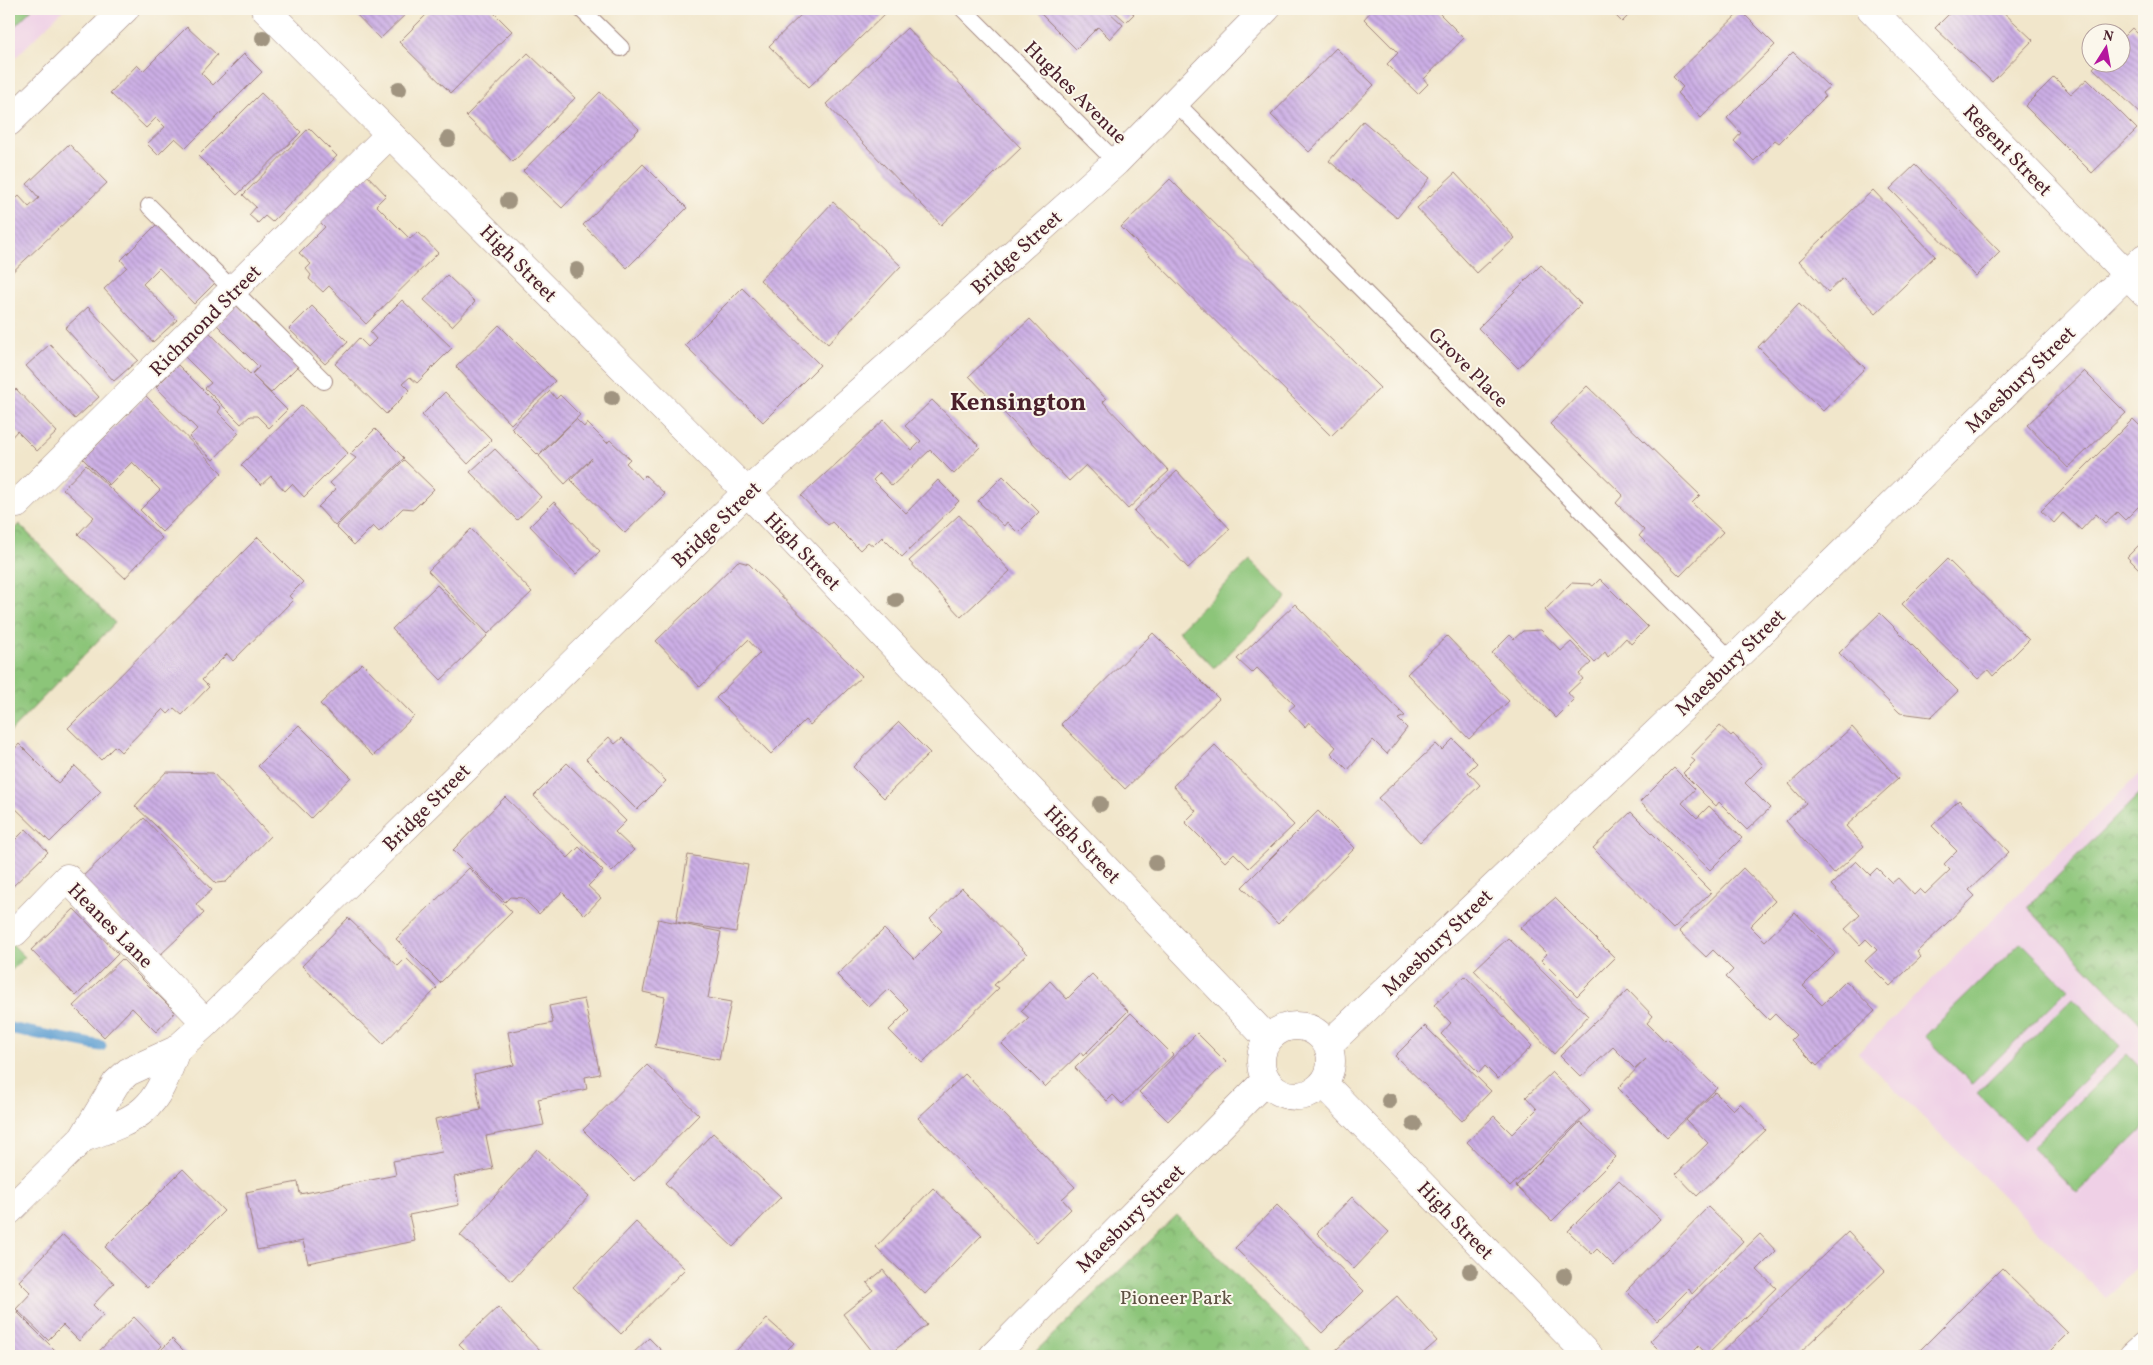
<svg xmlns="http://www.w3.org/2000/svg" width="2153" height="1365" viewBox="0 0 2153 1365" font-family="Vollkorn,serif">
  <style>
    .built { fill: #efd0e6 }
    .park { fill: url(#park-crowns); stroke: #6b7252 }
    .pitch { fill: #8cc579; stroke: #6b7252 }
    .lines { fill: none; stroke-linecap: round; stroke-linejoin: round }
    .stream { stroke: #5f9fd2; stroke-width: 11 }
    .building { fill: url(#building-back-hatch) }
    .service-casing { stroke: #9e827b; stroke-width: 18 }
    .minor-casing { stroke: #9e827b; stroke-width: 29 }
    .service { stroke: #fff; stroke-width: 16 }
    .minor { stroke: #fff; stroke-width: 28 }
    .tree { fill: #a09480 }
    .labels { text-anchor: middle; stroke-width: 4; stroke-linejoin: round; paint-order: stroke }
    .street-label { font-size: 20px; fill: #4a1f2b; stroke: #fbf7ec }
    .park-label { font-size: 20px; fill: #5e5142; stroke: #fbf7ec }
    .district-label { font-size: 25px; font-weight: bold; fill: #4a1f2b; stroke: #fbf7ec }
  </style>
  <defs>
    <pattern id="park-crowns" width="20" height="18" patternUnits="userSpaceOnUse" patternTransform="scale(1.25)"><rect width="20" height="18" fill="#8cc579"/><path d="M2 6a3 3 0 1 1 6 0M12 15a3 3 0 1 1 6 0" fill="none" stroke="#749f63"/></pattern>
    <pattern id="building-back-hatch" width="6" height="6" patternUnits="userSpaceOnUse" patternTransform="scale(1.25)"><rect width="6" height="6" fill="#ccafe6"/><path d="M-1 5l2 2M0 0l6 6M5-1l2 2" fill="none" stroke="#a88ebb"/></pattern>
  </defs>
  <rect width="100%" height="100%" fill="#fbf7ec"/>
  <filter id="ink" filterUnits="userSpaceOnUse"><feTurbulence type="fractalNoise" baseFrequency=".02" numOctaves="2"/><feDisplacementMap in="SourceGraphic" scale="10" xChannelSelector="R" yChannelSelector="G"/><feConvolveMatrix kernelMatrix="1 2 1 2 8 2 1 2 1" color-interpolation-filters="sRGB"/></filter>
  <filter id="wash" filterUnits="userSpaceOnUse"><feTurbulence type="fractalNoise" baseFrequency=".0096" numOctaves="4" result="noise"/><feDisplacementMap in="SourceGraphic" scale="20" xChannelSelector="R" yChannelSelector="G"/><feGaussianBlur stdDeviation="1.12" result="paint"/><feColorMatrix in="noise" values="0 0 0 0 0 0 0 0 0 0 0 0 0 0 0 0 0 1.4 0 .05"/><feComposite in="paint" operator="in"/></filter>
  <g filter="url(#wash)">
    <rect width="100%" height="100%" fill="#f1e6cb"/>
    <path class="built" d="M9 9H64L9 64Z
      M2144 769V1260L2106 1298 1858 1053Z"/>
    <path class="park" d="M19 524 115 623 9 733V535Z
      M2144 789V1027L2027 907Z
      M9 941 25 957 9 973Z
      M1177 1215 1316 1356H1031Z"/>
    <path class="pitch" d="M9 9H32L12 29 9 25Z
      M1250 561 1287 597 1214 668 1178 631Z
      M2021 942 2068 989 1972 1084 1925 1036Z
      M2073 998 2120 1046 2024 1139 1977 1093Z
      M2127 1054 2144 1072V1127L2077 1193 2032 1147Z"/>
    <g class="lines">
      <path class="stream" d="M9 1028 101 1046"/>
    </g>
    <g id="blocks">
      <path class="building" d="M351 9H411L380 39Z
        M432 9H490L512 31 451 93 399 42Z
        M807 9H881L885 14 809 87 769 46Z
        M1036 9H1106L1123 25 1110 39 1098 27 1076 49Z
        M1112 9H1128L1134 14 1126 22Z
        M1373 9H1435L1464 38 1424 79 1428 84 1418 94 1387 64 1398 53 1364 19Z
        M1609 9H1635L1622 22Z
        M1954 9H2000L2033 40 1992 82 1935 28Z
        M1741 11 1775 45 1701 118 1677 93 1683 87 1673 77Z
        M187 27 217 55 201 73 213 85 244 54 262 72 186 148 175 138 158 155 147 144 165 127 156 118 146 128 110 93 137 65 143 71Z
        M907 28 1021 148 941 225 826 104Z
        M2132 28 2144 40V117L2093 68 2099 62H2120V40Z
        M1336 48 1374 85 1309 152 1271 115Z
        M1793 52 1829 87 1822 93 1825 97 1779 143 1775 140 1754 161 1734 141 1741 133 1727 118Z
        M528 53 575 98 513 162 466 116Z
        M2054 77 2071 94 2087 79 2137 129 2092 173 2025 106Z
        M600 92 639 129 562 208 523 171Z
        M261 93 301 132 237 195 198 156Z
        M1363 121 1430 178 1397 218 1329 161Z
        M309 128 337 156 272 222 265 216 258 223 249 215 256 207 243 195Z
        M69 144 107 183 9 275V205L19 196 29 207 39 198 27 184Z
        M643 164 687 208 627 268 583 225Z
        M1915 165 2000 252 1976 276 1890 189Z
        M1455 173 1515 238 1477 273 1417 208Z
        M366 174 386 195 376 205 410 239 418 232 438 253 366 324 329 286 323 292 309 279 311 275 306 269 311 264 299 253 325 227 319 221Z
        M1170 179 1380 388 1331 436 1121 227Z
        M1873 190 1935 256 1876 313 1843 278 1828 292 1799 261Z
        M833 202 901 266 828 344 760 280Z
        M160 221 218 280 194 304 159 268 143 284 177 320 153 342 104 289 127 267 121 260Z
        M1541 265 1581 304 1518 368 1478 328Z
        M447 275 475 302 452 326 424 300Z
        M742 288 820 365 763 422 685 345Z
        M402 300 452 348 417 383 410 377 403 383 410 390 386 414 335 364 359 338 368 347 376 339 370 332Z
        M1799 304 1865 368 1823 411 1758 347Z
        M237 305 299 365 271 393 253 376 287 410 269 428 257 416H250L241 424 205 388 211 383 183 355 208 331 251 375 259 367 217 325Z
        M312 306 348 342 325 364 289 329Z
        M88 307 138 360 114 381 65 328Z
        M1030 319 1106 399 1103 402 1169 471 1128 509 1086 465 1069 481 969 376Z
        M499 325 555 381 511 424 456 367Z
        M50 344 99 397 75 419 26 366Z
        M178 365 221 408 218 412 239 433 213 460 189 437 197 429 156 387Z
        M2084 371 2126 413 2068 468 2027 425Z
        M1587 386 1700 495 1692 503 1723 532 1680 576 1639 536 1644 530 1616 503 1623 495 1550 424Z
        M16 389 57 432 37 451 17 431 9 440V396Z
        M550 391 556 399 560 395 580 415 538 455 511 428Z
        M445 392 492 440 468 464 422 415Z
        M146 396 222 473 162 532 140 510 160 490 132 462 109 485 83 459Z
        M932 400 980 447 954 474 930 450 892 486 880 473 873 480 906 513 938 480 959 501 902 557 882 537 873 546 868 542 860 550 832 522 828 525 801 496 884 420 912 450 921 441 905 426Z
        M302 405 348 453 304 497 292 484 285 491 271 476 261 485 241 465Z
        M576 419 584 427 587 423 607 443 610 440 630 459 626 463 641 479 645 475 665 494 625 533 571 480 592 458 565 484 539 456Z
        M2133 419 2144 430V501L2125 520 2117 512 2105 523 2096 514 2081 530 2063 513 2054 523 2041 511Z
        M375 429 404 458 335 526 318 507 336 489 330 483 356 458 350 454Z
        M495 449 541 497 517 520 470 472Z
        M404 460 434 489 414 509 403 508 379 532 373 526 354 545 336 527Z
        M86 465 162 538 125 578 78 534 94 517 63 489Z
        M1177 471 1230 529 1188 568 1134 511Z
        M1003 476 1039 512 1018 533 1007 522 1004 526 978 501Z
        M554 502 600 551 576 574 530 526Z
        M959 515 1010 571 961 617 909 561Z
        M471 529 532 592 488 634 428 571Z
        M258 537 303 582 289 596 293 600 233 661 227 654 215 666 202 680 209 687 182 715 174 708 168 714 163 709 121 752 115 746 101 760 68 728Z
        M2144 540V574L2127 557Z
        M1947 559 2029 640 1993 676 1988 670 1978 679 1902 604Z
        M738 561 749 564 862 676 810 725 805 720 771 754 716 698 760 653 748 640 700 687 656 641Z
        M1600 579 1648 627 1631 644 1626 638 1608 657 1605 652 1595 663 1545 610 1571 583 1590 584 1593 586Z
        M437 585 487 636 441 680 392 629Z
        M1295 604 1405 716 1398 719 1407 728 1387 754 1373 740 1348 770 1331 753 1336 747 1309 722 1305 727 1289 710 1295 705 1257 668 1252 673 1237 659Z
        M1880 613 1958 691 1931 717 1900 713 1839 653Z
        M1541 630 1561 651 1571 642 1591 663 1579 674 1583 679 1568 693 1574 700 1556 718 1492 653 1510 635 1514 639 1523 631Z
        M1153 633 1219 699 1125 789 1061 724Z
        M1447 636 1509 701 1469 739 1407 674Z
        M362 663 414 716 373 756 320 704Z
        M899 722 930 753 884 798 853 767Z
        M299 725 351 777 311 818 258 766Z
        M1720 726 1731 736 1733 734 1763 765 1745 783 1770 808 1747 830 1719 802 1716 806 1683 773 1695 761 1690 757Z
        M1852 727 1898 779 1846 826 1864 846 1834 874 1786 821 1806 803 1789 784Z
        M609 737 615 744 622 738 666 781 637 810 586 759Z
        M1453 739 1477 763 1468 772 1480 785 1420 842 1378 798 1436 744 1442 750Z
        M19 744 58 783 75 766 101 791 50 842 9 802V755Z
        M1215 745 1294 825 1249 868 1234 853 1225 862 1185 822 1196 811 1173 786Z
        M567 763 626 821 615 832 634 850 612 872 534 796Z
        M1674 768 1695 789 1682 803 1697 818 1709 806 1742 838 1710 870 1640 802Z
        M166 772 213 773 270 836 226 882 216 883 135 806Z
        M505 797 568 858 579 847 603 871 588 886 601 898 585 915 562 892 539 914 523 898 510 897 505 902 453 850Z
        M1959 800 2009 852 1969 890 1975 896 1917 952 1921 957 1890 986 1865 961 1877 950 1866 939 1860 945 1845 929 1860 915 1831 885 1856 861 1870 875 1877 868 1892 883 1898 878 1914 895 1920 889 1925 894 1950 870 1944 864 1957 851 1932 826Z
        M1318 811 1355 848 1278 924 1242 887Z
        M1631 812 1711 892 1673 929 1593 848Z
        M144 818 212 890 196 904 204 913 157 958 81 878Z
        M26 829 48 852 9 890V838L13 842Z
        M688 855 748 865 736 932 676 922Z
        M469 868 512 912 440 983 396 939Z
        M1743 868 1775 901 1750 926 1765 941 1795 912 1835 954 1803 986 1822 1005 1846 981 1875 1011 1817 1066 1791 1040 1796 1035 1775 1014 1769 1020 1726 977 1733 970 1713 950 1706 957 1679 931Z
        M962 888 1027 954 994 985 999 988 922 1063 889 1030 909 1010 888 989 869 1007 837 975 884 929 914 959 942 931 930 919Z
        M1555 898 1615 958 1577 996 1541 960 1547 954 1520 928Z
        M74 909 118 954 76 996 31 950Z
        M348 918 398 966 406 958 437 988 383 1044 302 966Z
        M658 919 721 932 708 998 731 1002 719 1060 655 1047 665 997 643 992Z
        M1508 938 1588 1016 1554 1054 1474 970Z
        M122 959 175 1012 156 1032 132 1008 104 1037 73 1006Z
        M1092 974 1128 1011 1083 1056 1081 1052 1045 1087 1002 1044 1029 1018 1021 1011 1050 981 1067 999Z
        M1465 976 1532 1046 1498 1079 1485 1066 1479 1073 1441 1034 1451 1023 1434 1005Z
        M1628 990 1653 1016 1647 1023 1665 1041 1667 1039 1717 1088 1667 1137 1618 1088 1646 1059 1635 1069 1613 1047 1581 1077 1560 1056Z
        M584 999 600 1074 585 1077 587 1089 538 1099 544 1125 486 1136 493 1169 454 1177 459 1205 409 1215 415 1241 308 1263 303 1241 257 1250 246 1192 298 1182 300 1194 396 1175 393 1161 442 1152 435 1119 481 1110 474 1074 514 1065 508 1032 553 1023 549 1006Z
        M1131 1013 1173 1055 1122 1104 1113 1095 1107 1101 1075 1068Z
        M1425 1026 1491 1091 1462 1121 1395 1056Z
        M1197 1033 1226 1062 1168 1121 1139 1092Z
        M647 1065 699 1115 634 1181 583 1130Z
        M1552 1072 1590 1111 1510 1187 1467 1142 1494 1116 1512 1134 1537 1109 1526 1097Z
        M965 1074 1075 1187 1062 1199 1071 1209 1037 1242 918 1118Z
        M1715 1092 1733 1110 1740 1103 1766 1130 1697 1196 1676 1174 1708 1143 1686 1120Z
        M1580 1122 1616 1157 1552 1221 1516 1186Z
        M713 1133 781 1197 733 1247 665 1183Z
        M537 1149 589 1196 512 1281 460 1235Z
        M183 1169 224 1211 147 1288 105 1247Z
        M1619 1180 1660 1219 1614 1266 1597 1249 1592 1254 1568 1231Z
        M933 1188 982 1235 925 1294 876 1247Z
        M1352 1197 1389 1232 1354 1269 1317 1233Z
        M1277 1205 1364 1291 1322 1333 1235 1248Z
        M1708 1207 1743 1241 1692 1294 1689 1289 1657 1321 1626 1291Z
        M636 1222 685 1269 621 1334 573 1287Z
        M1848 1232 1885 1271 1796 1356H1718Z
        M1760 1234 1776 1251 1757 1270 1776 1288 1707 1355 1699 1346 1689 1356H1665L1650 1341Z
        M63 1235 114 1283 93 1305 103 1315 79 1341 63 1325 48 1340 16 1309 31 1293 19 1281Z
        M2002 1268 2068 1333 2045 1356H1914Z
        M883 1270 927 1325 887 1356H876L843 1314 873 1290 867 1283Z
        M1397 1296 1437 1341 1420 1356H1329Z
        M498 1307 545 1356H471L459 1344Z
        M17 1312 61 1356H19L9 1346V1320Z
        M134 1317 162 1346 152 1356H94Z
        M767 1319 794 1343 786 1351 792 1356H731Z
        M649 1338 667 1356H630Z
        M172 1339 189 1356H155Z"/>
    </g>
  </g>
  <g filter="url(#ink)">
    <use href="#blocks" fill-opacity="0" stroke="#9e827b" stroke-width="1"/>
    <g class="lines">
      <g class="service-casing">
        <path id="service" d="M581 9 621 48
          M963 9 1116 162
          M1176 103 1732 661
          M149 206 324 381"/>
      </g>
      <g class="minor-casing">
        <path id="minor" d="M265 9 747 492 1268 1039
          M1871 9 2144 292
          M9 122 125 9
          M17 504 390 134
          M15 932 67 878 206 1023
          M1261 1061a35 35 0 1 1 70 0a35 35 0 1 1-70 0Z
          M1328 1045 1732 661 2144 258
          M1323 1083 1589 1356
          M83 1138C144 1117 154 1112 176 1050
          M9 1211 83 1138 116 1083 128 1072 176 1050 206 1023 747 492 1116 162 1266 9
          M993 1356 1266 1080
          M2133 1356 2144 1346"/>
      </g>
      <use href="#service" class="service"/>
      <use href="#minor" class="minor"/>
    </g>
    <g class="tree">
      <circle cx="263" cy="38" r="8"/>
      <circle cx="399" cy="89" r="8"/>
      <circle cx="448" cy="139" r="8"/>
      <circle cx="508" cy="201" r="8"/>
      <circle cx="577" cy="270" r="8"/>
      <circle cx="612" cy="398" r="8"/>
      <circle cx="896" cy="600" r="8"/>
      <circle cx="1100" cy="804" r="8"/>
      <circle cx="1156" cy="863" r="8"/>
      <circle cx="1389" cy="1101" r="8"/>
      <circle cx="1414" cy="1124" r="8"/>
      <circle cx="1470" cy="1271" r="8"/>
      <circle cx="1564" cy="1276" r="8"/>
    </g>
  </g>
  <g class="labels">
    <g class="street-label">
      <text transform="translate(1076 92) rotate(45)" y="7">Hughes Avenue</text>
      <text transform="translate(2008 150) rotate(46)" y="7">Regent Street</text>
      <text transform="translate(1016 252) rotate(-42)" y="7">Bridge Street</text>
      <text transform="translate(519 263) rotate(45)" y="7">High Street</text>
      <text transform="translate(205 320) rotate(-45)" y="7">Richmond Street</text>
      <text transform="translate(1469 367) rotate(45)" y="7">Grove Place</text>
      <text transform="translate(2020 379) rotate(-44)" y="7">Maesbury Street</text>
      <text transform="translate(716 524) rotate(-44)" y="7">Bridge Street</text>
      <text transform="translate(803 551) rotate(46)" y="7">High Street</text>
      <text transform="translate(1730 662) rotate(-44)" y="7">Maesbury Street</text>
      <text transform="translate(426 807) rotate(-45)" y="7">Bridge Street</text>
      <text transform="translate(1083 844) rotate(46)" y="7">High Street</text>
      <text transform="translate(111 925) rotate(45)" y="7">Heanes Lane</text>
      <text transform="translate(1437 942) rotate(-44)" y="7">Maesbury Street</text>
      <text transform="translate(1130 1218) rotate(-45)" y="7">Maesbury Street</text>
      <text transform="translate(1456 1220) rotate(46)" y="7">High Street</text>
    </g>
    <g class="park-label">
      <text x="1176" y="1304">Pioneer Park</text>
    </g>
    <g class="district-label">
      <text x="1018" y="410">Kensington</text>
    </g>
  </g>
  <rect width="2153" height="1365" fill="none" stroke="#fbf7ec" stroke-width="30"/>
  <g transform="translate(2106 48) rotate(11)"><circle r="24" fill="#fbf7ec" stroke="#b4a19f"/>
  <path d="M0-4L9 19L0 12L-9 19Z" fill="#b5179e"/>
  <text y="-8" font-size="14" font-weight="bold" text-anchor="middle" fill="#4a1f2b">N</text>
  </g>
</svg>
